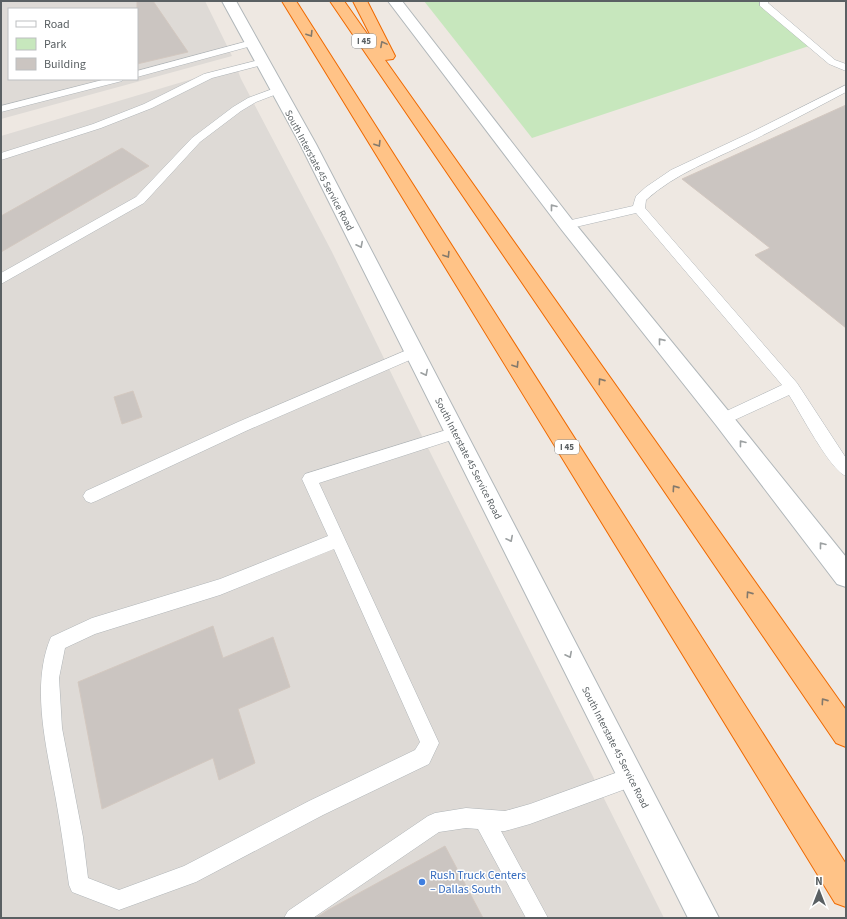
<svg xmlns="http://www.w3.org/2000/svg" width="847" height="919" viewBox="0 0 847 919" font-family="'Source Sans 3',sans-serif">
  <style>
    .industrial { fill: #dedad6; fill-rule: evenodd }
    .green { fill: #c7e7bd }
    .building { fill: #cbc5c1; stroke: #d3c8c0 }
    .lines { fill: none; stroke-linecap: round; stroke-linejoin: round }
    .service-casing { stroke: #b0b5b8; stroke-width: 1 }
    .secondary-casing { stroke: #b1b7ba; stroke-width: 2 }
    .motorway-casing { stroke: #ef6900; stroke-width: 2 }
    .service { fill: #fff; fill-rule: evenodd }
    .secondary { fill: #fff; fill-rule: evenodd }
    .motorway { fill: #ffc387; fill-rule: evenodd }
    .oneway { stroke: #83796c }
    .oneway2 { stroke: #9ca0a1 }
    .shop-dot { fill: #3f7fe0; stroke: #fff; stroke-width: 1.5 }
    .labels { text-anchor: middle; stroke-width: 3; stroke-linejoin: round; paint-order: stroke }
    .shield { fill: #fff; stroke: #8c9092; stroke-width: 1 }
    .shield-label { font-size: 9px; font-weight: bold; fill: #5a6063 }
    .street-label { font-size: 10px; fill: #5a6063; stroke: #fff }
    .near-shop-label { font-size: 12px; fill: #366cbe; stroke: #fff; text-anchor: start }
  </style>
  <rect width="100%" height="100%" fill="#eee8e2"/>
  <path class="industrial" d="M1 1H205L232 56 1 119ZM9 9H137V79H9Z
    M236 66 241 79 332 252 418 428 664 918H1V136Z"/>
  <path class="green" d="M424 1H760L815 44 532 138Z"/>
  <path class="building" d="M137 1H153L188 52 137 64Z
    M846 105V328L755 255 770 248 682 179Z
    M122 148 149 166 1 252V216Z
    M133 391 142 417 122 424 114 397Z
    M213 626 223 658 273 637 290 687 238 709 255 763 219 780 213 758 102 809 78 682Z
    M445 846 483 918H316L328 910Z"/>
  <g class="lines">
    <g class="service-casing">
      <path id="service" d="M760 1H768V3L835 60 846 64V71L829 64 760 6Z
        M252 40 255 41 257 43 255 45 137 77V71Z
        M263 59 266 60 268 62 266 64 212 78 152 108 101 128 1 160V153L93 124 144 104 204 74Z
        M106 79H123L122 81 1 112V106Z
        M846 85V92C814 109 782 126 749 142 713 160 676 173 646 200L645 208 797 383 846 458V476C830 470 800 412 789 395L728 423 723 425 718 423 716 419 718 415 782 385 636 213 567 229 563 228 561 225 563 222 567 221 633 206 636 196 646 187 671 170 752 132Z
        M278 87 282 88 283 90 282 92 256 102 241 111 200 142 144 203 1 284V273L136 197 192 138 233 107 248 98Z
        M414 347 419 348 421 352 419 356 248 430 96 501 91 503 86 501 83 496 86 491 238 422Z
        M456 427 461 429 463 433 461 437 319 483 439 743 429 764 323 815 196 882 119 910 72 892 69 885C65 856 61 828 56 800 47 749 30 686 51 637L92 618 220 579 328 536 302 479 305 474ZM334 549 420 742 415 750 309 801 184 866 119 890 88 878 83 837 62 728 59 678 65 648 95 634 220 595Z
        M632 767 639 770 642 777 639 784 530 824 505 831H501L548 918H526L478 829 466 828 439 832 313 918H284L288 911 428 816 435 813 466 808 505 811 530 804Z"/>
    </g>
    <g class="secondary-casing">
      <path id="secondary" d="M222 1H236L316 144 719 918H688L300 144Z
        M388 1H402L573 221 730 413 846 557V587L837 584 716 425 561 229Z"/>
    </g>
    <g class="motorway-casing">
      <path id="motorway" d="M282 1H296L846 864V907L835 903Z
        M330 1H344L377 48 353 1H367L395 56 393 59 385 60 846 710V747L836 743Z"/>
    </g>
    <use href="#service" class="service"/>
    <use href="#secondary" class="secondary"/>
    <use href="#motorway" class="motorway"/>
  </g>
  <defs><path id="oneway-chevron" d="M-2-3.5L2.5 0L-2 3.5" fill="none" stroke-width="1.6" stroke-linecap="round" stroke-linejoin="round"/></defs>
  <g class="oneway">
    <use href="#oneway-chevron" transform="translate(310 34) rotate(58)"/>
    <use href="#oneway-chevron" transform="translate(383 44) rotate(-118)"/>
    <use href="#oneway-chevron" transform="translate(378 144) rotate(58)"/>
    <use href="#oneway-chevron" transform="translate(447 255) rotate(58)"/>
    <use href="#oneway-chevron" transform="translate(516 365) rotate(58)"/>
    <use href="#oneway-chevron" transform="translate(601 381) rotate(-125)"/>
    <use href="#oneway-chevron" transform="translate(675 488) rotate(-125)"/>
    <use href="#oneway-chevron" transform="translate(749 594) rotate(-125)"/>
    <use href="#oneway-chevron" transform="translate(824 701) rotate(-125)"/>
  </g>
  <g class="oneway2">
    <use href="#oneway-chevron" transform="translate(553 207) rotate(-128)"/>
    <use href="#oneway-chevron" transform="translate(360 245) rotate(63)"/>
    <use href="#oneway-chevron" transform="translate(661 341) rotate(-129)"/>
    <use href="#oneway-chevron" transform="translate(425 373) rotate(63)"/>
    <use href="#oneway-chevron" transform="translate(742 443) rotate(-128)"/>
    <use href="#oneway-chevron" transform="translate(510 539) rotate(63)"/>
    <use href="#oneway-chevron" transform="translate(822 545) rotate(-128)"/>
    <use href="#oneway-chevron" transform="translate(569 655) rotate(63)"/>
  </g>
  <circle class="shop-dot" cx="422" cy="882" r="4"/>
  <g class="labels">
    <g class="shield">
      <rect x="352" y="34" width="24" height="14" rx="3"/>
      <rect x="555" y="440" width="24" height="14" rx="3"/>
    </g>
    <g class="shield-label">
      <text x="364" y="44">I 45</text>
      <text x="567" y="450">I 45</text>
    </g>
    <g class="street-label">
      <text transform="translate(320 170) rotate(62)" y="4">South Interstate 45 Service Road</text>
      <text transform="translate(469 458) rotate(63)" y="4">South Interstate 45 Service Road</text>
      <text transform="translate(616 747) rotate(63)" y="4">South Interstate 45 Service Road</text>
    </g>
    <g class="near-shop-label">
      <text x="430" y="879">Rush Truck Centers<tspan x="430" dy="14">– Dallas South</tspan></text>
    </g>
  </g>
  <rect width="847" height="919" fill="none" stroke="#5a6063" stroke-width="4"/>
  <rect x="8" y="8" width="130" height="72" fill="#ffffff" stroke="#bdbfc1"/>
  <rect x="16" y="21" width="20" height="6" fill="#ffffff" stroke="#bdbfc1"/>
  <text x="44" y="28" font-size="12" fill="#5a6063">Road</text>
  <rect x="16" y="38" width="20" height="12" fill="#c7e7bd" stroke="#bdbfc1"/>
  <text x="44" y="48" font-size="12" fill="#5a6063">Park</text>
  <rect x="16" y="58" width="20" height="12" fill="#cbc5c1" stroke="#bdbfc1"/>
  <text x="44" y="68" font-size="12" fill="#5a6063">Building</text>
  <g transform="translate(819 891)" stroke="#ffffff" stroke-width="3" paint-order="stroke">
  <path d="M0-3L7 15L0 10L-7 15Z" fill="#5a6063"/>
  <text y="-6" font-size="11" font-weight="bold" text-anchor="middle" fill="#5a6063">N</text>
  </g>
</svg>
